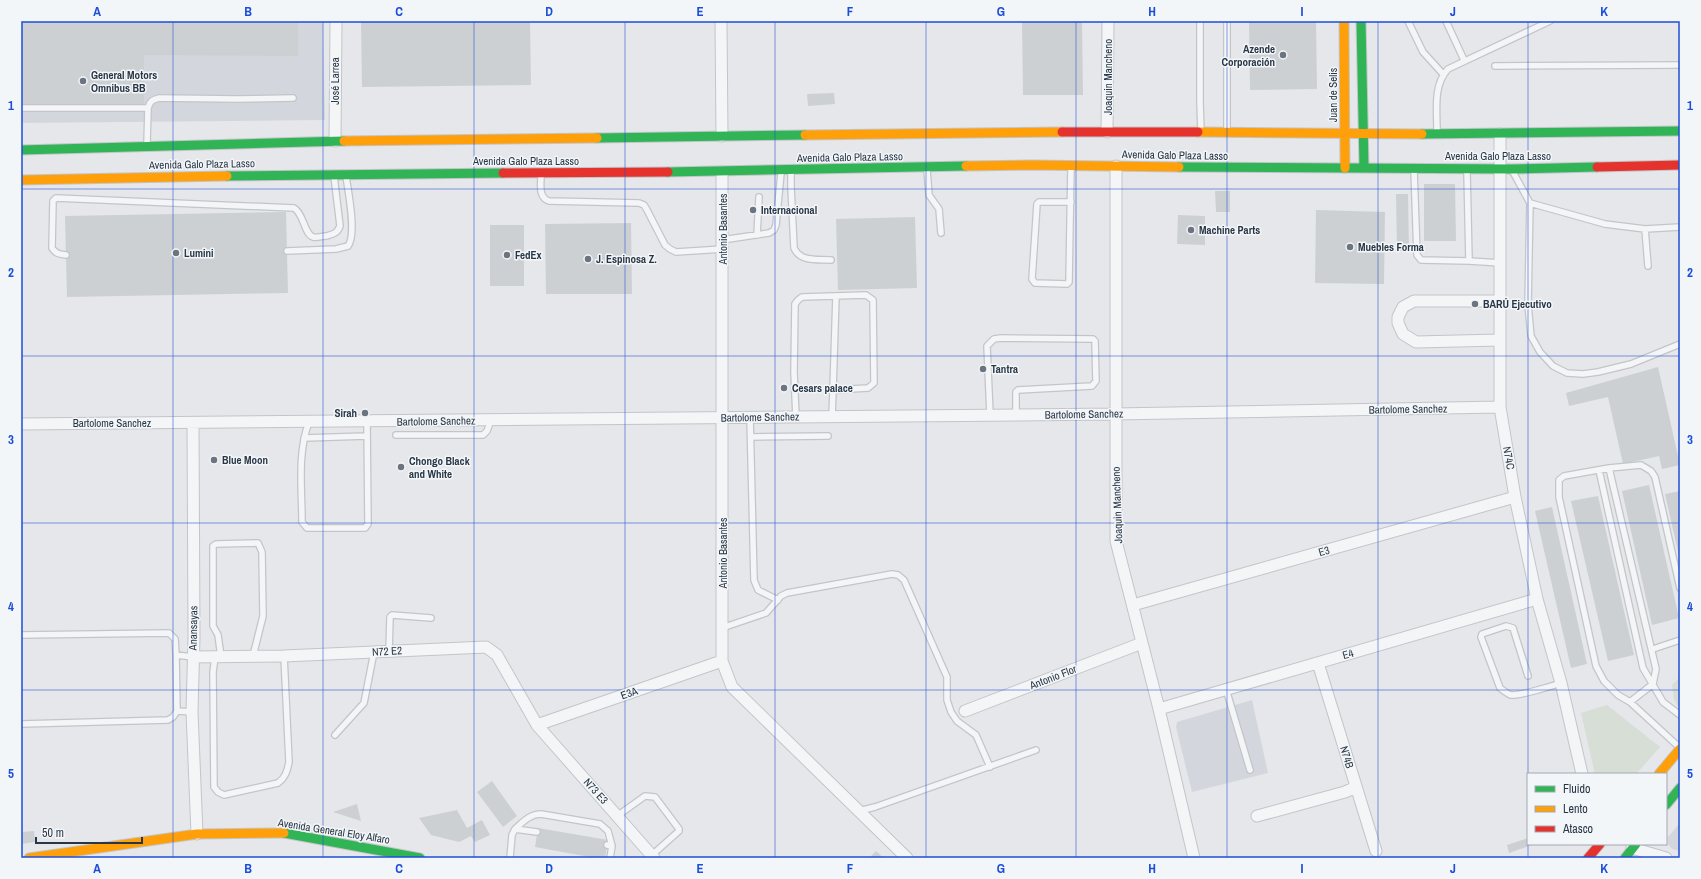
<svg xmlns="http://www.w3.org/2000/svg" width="1701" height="879" viewBox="0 0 1701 879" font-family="'Archivo Narrow',sans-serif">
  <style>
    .built { fill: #d3d7dd }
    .green { fill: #d6ded5 }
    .building { fill: #cdd0d3 }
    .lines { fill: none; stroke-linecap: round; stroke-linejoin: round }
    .lane-casing { stroke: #c3c5c8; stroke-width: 8 }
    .street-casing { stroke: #c3c5c8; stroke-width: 13 }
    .fast-casing { stroke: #c3c5c8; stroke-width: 11 }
    .slow-casing { stroke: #c3c5c8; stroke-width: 11 }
    .jam-casing { stroke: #c3c5c8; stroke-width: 11 }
    .lane { stroke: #f4f5f7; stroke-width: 5.5 }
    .street { stroke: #f4f5f7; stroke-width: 11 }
    .fast { stroke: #30b455; stroke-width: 9 }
    .slow { stroke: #ff9f0a; stroke-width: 9 }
    .jam { stroke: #e5322d; stroke-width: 9 }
    .grid { fill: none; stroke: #1d4ed8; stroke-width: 1; stroke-opacity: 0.55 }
    .poi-dot { fill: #6b747f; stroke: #f3f6f9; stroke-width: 1.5 }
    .labels { text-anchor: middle; stroke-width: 3; stroke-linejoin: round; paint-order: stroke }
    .poi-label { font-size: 11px; font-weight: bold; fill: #293645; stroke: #f3f6f9; text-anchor: start }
    .street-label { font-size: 11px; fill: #293645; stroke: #f3f6f9 }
    .neatline { fill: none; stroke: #1d4ed8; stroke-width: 1.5 }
    .grid-label { font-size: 13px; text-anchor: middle; font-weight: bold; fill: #1d4ed8 }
  </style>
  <rect width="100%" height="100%" fill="#e5e7ea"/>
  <path class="built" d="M21 21H323L325 120 21 123Z
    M1252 700 1268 773 1192 792 1176 727 1177 722Z
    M1680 823V851L1672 849 1668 844V837Z"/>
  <path class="green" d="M1680 677V711L1674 699 1672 685Z
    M1607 705 1660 747 1636 774H1595L1581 713Z"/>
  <path class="building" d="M21 21H298V56L144 55V106L21 105Z
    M361 21H530L531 85 362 87Z
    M1022 21H1082L1083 95H1023Z
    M1249 21H1316L1317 89 1250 90Z
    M834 93 835 104 808 106 807 94Z
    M1424 184H1455L1456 241H1424Z
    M1215 191H1230V212H1216Z
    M1396 194H1408L1409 251H1397Z
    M1316 210 1385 212 1384 284 1315 283Z
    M286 212 288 293 67 297 65 216Z
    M1178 215 1205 216V245L1177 244Z
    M915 217 917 288 838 290 836 219Z
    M631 223 632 294H546L545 224Z
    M490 225H524V286H490Z
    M1658 367 1680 465 1662 469 1659 456 1623 464 1608 397 1569 406 1566 393Z
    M1649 485 1679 618 1652 625 1622 491Z
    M1680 491V556H1679L1665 494Z
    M1598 496 1634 655 1608 661 1571 501Z
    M1552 507 1587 664 1571 668 1535 511Z
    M492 781 517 816 503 827 477 792Z
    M357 804 361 821 333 812Z
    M457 810 467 828 482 820 490 835 475 842 471 836 459 842 431 835 419 818Z
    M538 828 608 840 605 858H595L535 847Z
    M34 831 35 842 21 844V832Z
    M1528 838V844H1535L1509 853 1507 845Z
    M876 851 884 858H869Z"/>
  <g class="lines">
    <g class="lane-casing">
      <path id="lane" d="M1200 21V102L1201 131
        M1227 21V131
        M1408 21 1423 52 1443 74
        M1446 21 1464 60
        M1495 66 1680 65
        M21 108H148
        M1437 131C1437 110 1433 85 1448 69L1550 21
        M147 144 148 108C150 101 152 100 159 98L236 99 293 98
        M1071 166 1069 282 1067 284 1035 283 1032 279 1037 204 1039 202H1071
        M927 170 929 195 939 209 941 233
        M1414 170 1417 255 1421 260 1469 261 1467 172
        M1513 172 1530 203 1528 305 1531 336 1540 352 1553 366 1567 373 1583 374 1598 372 1631 364 1680 344
        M791 173V187L794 248C800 262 817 259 831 260
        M541 175C541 185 538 197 549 201L639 203 644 205 647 210 665 245 670 249 676 252 723 249
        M1530 203 1605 224 1645 229 1680 227
        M1645 229 1648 266
        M757 235 759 197
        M722 240 769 233 774 230 776 225 781 173
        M287 251 336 249 348 246C357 234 348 191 346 176
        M66 255C59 254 56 254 52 248L53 201 56 198 294 208C304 214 304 234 313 237 317 238 322 236 326 236 333 234 337 234 340 226L334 176
        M1469 261 1501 263
        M833 390 836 296
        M990 415 987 346 994 339 1001 338 1093 339 1095 341 1096 381 1092 386 1018 390 1016 392V415
        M750 417 754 580 758 590 778 600
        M796 417 794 372 795 304 798 300 802 297 866 295 873 300 874 383 868 388 833 390 832 417
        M309 422C297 453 302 490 302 522L307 528H365L368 524 367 421
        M396 435H483L487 431 491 420
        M751 437 828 436
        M304 438 367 436
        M1609 468 1656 669 1653 684 1630 702
        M1599 470 1643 668 1663 702 1680 715
        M722 628 766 613 781 596 787 593 892 574 898 575 904 580 947 677V700L951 712 957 721 976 735 990 767
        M21 635 169 633 175 639 176 655 193 657
        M1653 649 1680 640
        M389 651 390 617 392 615 431 618
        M176 655 177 711
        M215 657 213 672 214 787 218 792 224 795 278 783C285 778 287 772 289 762L284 656
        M221 657 218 635 213 626V546L216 544 258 543 262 552 263 616 253 656
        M1528 676 1513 628 1506 626 1482 634 1481 637 1500 688C1503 690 1507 694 1511 695 1519 696 1552 686 1561 683
        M1226 689 1250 770
        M21 724 168 720 173 717 177 711 192 712
        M335 735 364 703 374 652
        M1679 747 1630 702 1618 695 1604 681 1596 666 1559 497V480L1564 476 1609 468 1641 465 1651 471 1655 477 1680 588
        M859 811 875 807 1036 750
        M617 816 645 796 655 797 679 829V831L652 855
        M515 829C523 822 530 814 541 814L600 824 608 831 612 846
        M607 845 612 846 610 858
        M510 858 512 835 515 829 537 832"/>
    </g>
    <g class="street-casing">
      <path id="street" d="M721 21 722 136
        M1107 132 1108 21
        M1500 134V407L1515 497 1537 599 1561 683 1582 774
        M335 141 336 21
        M1116 166V541L1159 709 1194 858
        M722 172V661L732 687 907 858
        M1500 340 1416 342 1403 334 1398 323V317L1403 307 1414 301H1501
        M193 423 194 637 192 712 197 834
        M21 424 1115 414 1500 407
        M1133 605 1515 497
        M193 657 284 656 486 647 497 655 537 725 654 858
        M1318 663 1376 851
        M1159 709 1537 599
        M965 711 1142 643
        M537 725 722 661
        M1257 816 1345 792 1356 787
        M1632 848 1666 858"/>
    </g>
    <g class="fast-casing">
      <path id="fast" d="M1361 21 1364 167
        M1422 134 1680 131
        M597 138 805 135
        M21 150 344 141
        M1179 167 1511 169 1597 167
        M668 172 966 166
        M227 176 503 173
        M1666 805 1680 788
        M284 833 420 858
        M1625 858 1636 844"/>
    </g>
    <g class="slow-casing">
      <path id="slow" d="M1344 21 1345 168
        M1198 132 1422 134
        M805 135 1062 132
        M344 141 597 138
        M966 166 1032 165 1179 167
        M21 180 227 176
        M1659 774 1680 749
        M29 858 197 834 284 833"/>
    </g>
    <g class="jam-casing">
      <path id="jam" d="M1062 132H1198
        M1597 167 1680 165
        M503 173 668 172
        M1588 858 1600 844"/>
    </g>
    <use href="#lane" class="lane"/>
    <use href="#street" class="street"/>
    <use href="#fast" class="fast"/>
    <use href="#slow" class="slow"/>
    <use href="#jam" class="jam"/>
  </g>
  <path class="grid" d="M173 21V858M323 21V858M474 21V858M625 21V858M775 21V858M926 21V858M1076 21V858M1227 21V858M1378 21V858M1528 21V774M21 189H1680M21 356H1680M21 523H1680M21 690H1680M1528 844V858"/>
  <g class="poi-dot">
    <circle cx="1283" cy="55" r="4"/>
    <circle cx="83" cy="81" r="4"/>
    <circle cx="753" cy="210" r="4"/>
    <circle cx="1191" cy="230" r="4"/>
    <circle cx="1350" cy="247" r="4"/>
    <circle cx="176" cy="253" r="4"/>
    <circle cx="507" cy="255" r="4"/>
    <circle cx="588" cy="259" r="4"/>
    <circle cx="1475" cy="304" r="4"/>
    <circle cx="983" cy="369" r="4"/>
    <circle cx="784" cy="388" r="4"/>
    <circle cx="365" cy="413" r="4"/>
    <circle cx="214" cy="460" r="4"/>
    <circle cx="401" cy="467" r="4"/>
  </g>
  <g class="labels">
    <g class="poi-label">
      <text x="1275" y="53" text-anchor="end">Azende<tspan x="1275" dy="13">Corporación</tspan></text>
      <text x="91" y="79">General Motors<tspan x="91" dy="13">Omnibus BB</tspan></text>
      <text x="761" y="214">Internacional</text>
      <text x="1199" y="234">Machine Parts</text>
      <text x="1358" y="251">Muebles Forma</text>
      <text x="184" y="257">Lumini</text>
      <text x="515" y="259">FedEx</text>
      <text x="596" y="263">J. Espinosa Z.</text>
      <text x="1483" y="308">BARÚ Ejecutivo</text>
      <text x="991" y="373">Tantra</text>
      <text x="792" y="392">Cesars palace</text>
      <text x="357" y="417" text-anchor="end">Sirah</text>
      <text x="222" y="464">Blue Moon</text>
      <text x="409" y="465">Chongo Black<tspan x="409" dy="13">and White</tspan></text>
    </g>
    <g class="street-label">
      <text transform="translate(1108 77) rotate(-90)" y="4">Joaquin Mancheno</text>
      <text transform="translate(335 81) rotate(-90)" y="4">José Larrea</text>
      <text transform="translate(1333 95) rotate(-90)" y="4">Juan de Selis</text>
      <text transform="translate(1175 155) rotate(1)" y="4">Avenida Galo Plaza Lasso</text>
      <text x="1498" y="160">Avenida Galo Plaza Lasso</text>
      <text transform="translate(850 157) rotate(-1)" y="4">Avenida Galo Plaza Lasso</text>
      <text x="526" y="165">Avenida Galo Plaza Lasso</text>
      <text transform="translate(202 164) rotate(-1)" y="4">Avenida Galo Plaza Lasso</text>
      <text transform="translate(723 229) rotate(-90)" y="4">Antonio Basantes</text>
      <text transform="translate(1408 409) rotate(-1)" y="4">Bartolome Sanchez</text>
      <text transform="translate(1084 414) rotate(-1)" y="4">Bartolome Sanchez</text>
      <text transform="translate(760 417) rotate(-1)" y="4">Bartolome Sanchez</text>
      <text transform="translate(436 421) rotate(-1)" y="4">Bartolome Sanchez</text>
      <text x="112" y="427">Bartolome Sanchez</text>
      <text transform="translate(1509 458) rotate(80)" y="4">N74C</text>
      <text transform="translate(1117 505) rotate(-92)" y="4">Joaquin Mancheno</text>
      <text transform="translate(1324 551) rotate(-16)" y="4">E3</text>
      <text transform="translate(723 553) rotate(-90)" y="4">Antonio Basantes</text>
      <text transform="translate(193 628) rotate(-89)" y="4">Anansayas</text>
      <text transform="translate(387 651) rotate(-3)" y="4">N72 E2</text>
      <text transform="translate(1348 654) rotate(-16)" y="4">E4</text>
      <text transform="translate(1053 677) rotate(-21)" y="4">Antonio Flor</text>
      <text transform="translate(629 693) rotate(-19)" y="4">E3A</text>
      <text transform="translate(1347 757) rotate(73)" y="4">N74B</text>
      <text transform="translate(596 791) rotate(48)" y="4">N73 E3</text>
      <text transform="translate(334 831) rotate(9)" y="4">Avenida General Eloy Alfaro</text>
    </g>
  </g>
  <rect width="1701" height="879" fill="none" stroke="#f3f6f9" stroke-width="44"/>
  <rect x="1527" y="773" width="140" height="72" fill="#f3f6f9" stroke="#a2a9b1"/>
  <rect x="1535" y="786" width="20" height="6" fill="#30b455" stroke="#a2a9b1"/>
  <text x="1563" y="793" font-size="12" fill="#293645">Fluido</text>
  <rect x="1535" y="806" width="20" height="6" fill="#ff9f0a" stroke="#a2a9b1"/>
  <text x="1563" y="813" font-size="12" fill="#293645">Lento</text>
  <rect x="1535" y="826" width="20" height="6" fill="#e5322d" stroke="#a2a9b1"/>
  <text x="1563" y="833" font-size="12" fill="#293645">Atasco</text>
  <path d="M36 837v6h106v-6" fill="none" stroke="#293645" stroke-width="2"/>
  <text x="42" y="837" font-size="12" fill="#293645" stroke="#f3f6f9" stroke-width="3" paint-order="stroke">50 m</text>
  <rect x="22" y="22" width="1657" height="835" class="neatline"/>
  <g class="grid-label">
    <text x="97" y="16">A</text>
    <text x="248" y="16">B</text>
    <text x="399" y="16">C</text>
    <text x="549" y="16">D</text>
    <text x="700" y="16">E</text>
    <text x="850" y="16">F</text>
    <text x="1001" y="16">G</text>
    <text x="1152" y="16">H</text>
    <text x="1302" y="16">I</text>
    <text x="1453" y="16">J</text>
    <text x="1604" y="16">K</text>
    <text x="11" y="110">1</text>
    <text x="1690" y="110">1</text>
    <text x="11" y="277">2</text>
    <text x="1690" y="277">2</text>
    <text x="11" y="444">3</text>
    <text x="1690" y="444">3</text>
    <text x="11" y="611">4</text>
    <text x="1690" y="611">4</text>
    <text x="11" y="778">5</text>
    <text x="1690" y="778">5</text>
    <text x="97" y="873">A</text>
    <text x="248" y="873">B</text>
    <text x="399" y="873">C</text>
    <text x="549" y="873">D</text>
    <text x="700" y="873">E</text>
    <text x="850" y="873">F</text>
    <text x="1001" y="873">G</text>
    <text x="1152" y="873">H</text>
    <text x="1302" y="873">I</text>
    <text x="1453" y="873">J</text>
    <text x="1604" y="873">K</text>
  </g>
</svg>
